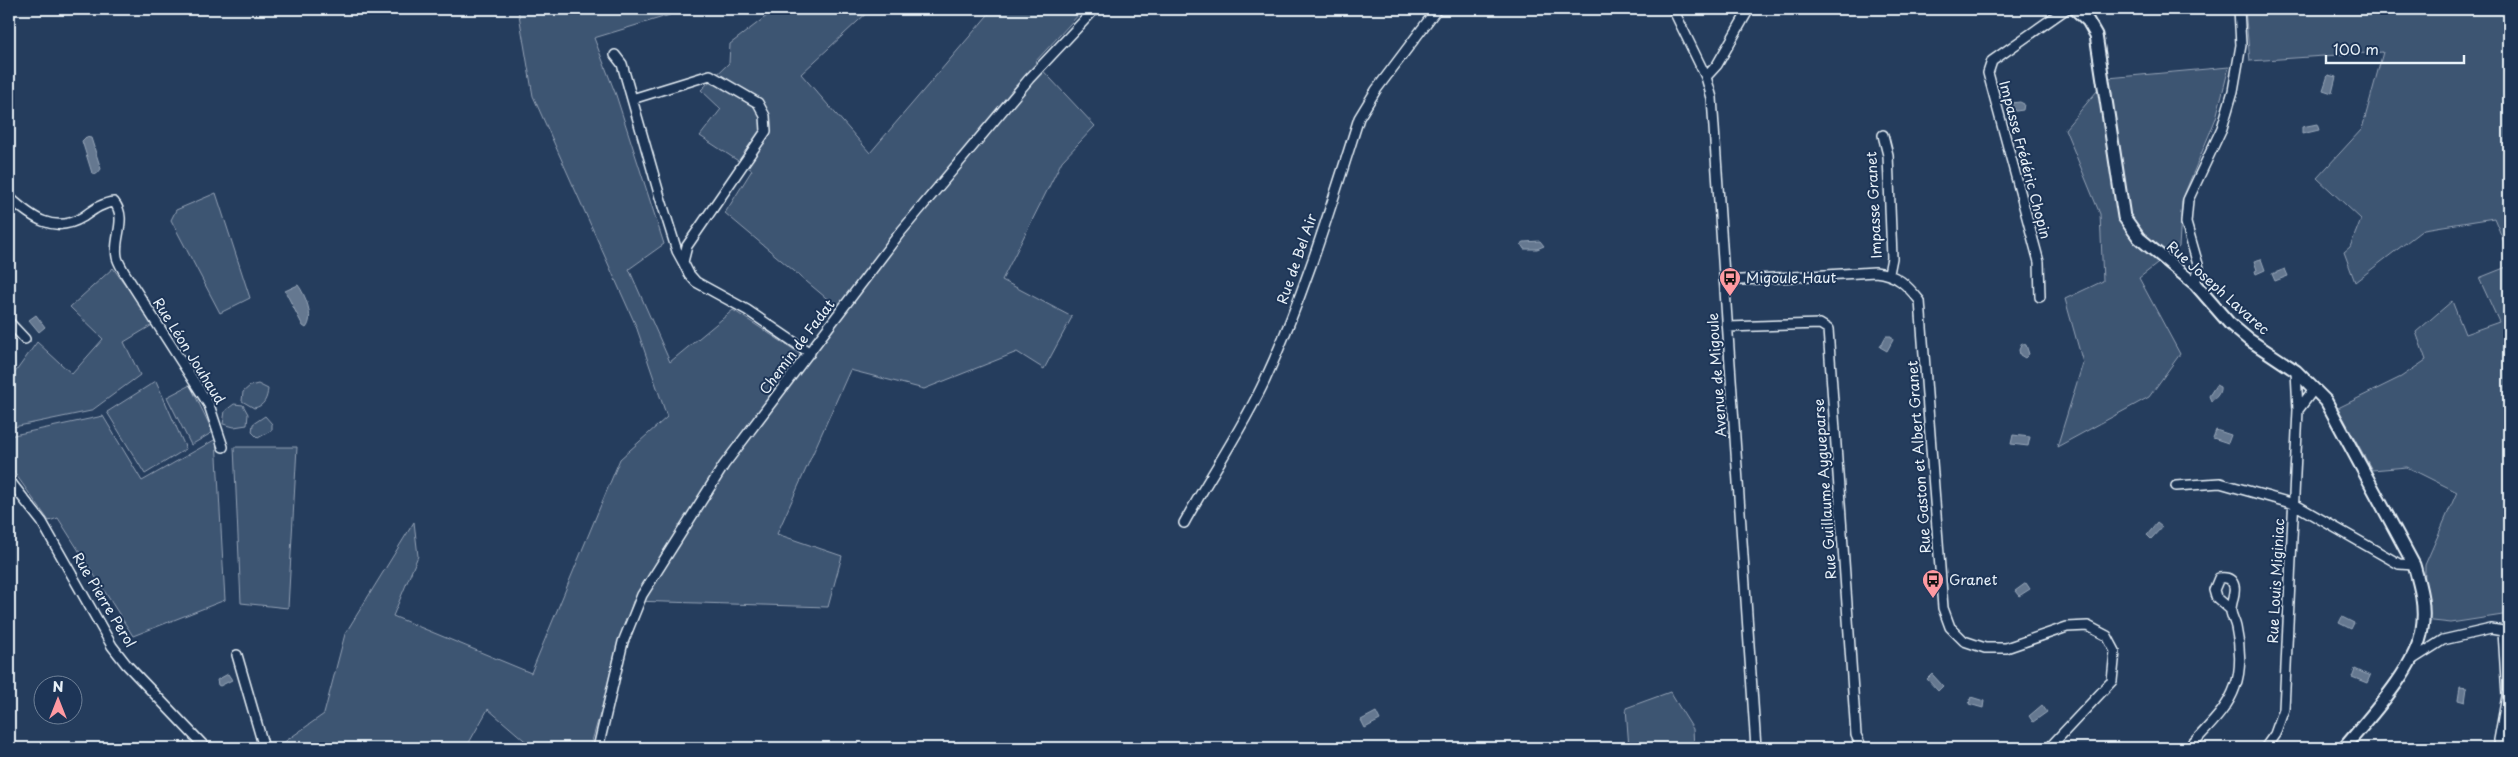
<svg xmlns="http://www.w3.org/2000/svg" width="2518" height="757" viewBox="0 0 2518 757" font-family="'Playpen Sans',sans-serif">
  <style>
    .green { fill: #3e5472; stroke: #93a2b5 }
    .water { fill: #657890; stroke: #99a8ba }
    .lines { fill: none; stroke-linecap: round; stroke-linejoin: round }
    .minor-casing { stroke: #e8f1f8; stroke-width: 12 }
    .tertiary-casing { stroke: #e8f1f8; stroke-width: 15 }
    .minor { stroke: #1d3557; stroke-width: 9 }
    .tertiary { stroke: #1d3557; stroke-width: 11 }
    .labels { text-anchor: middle; stroke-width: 4; stroke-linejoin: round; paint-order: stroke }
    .street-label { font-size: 14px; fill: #e8f1f8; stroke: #1d3557 }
    .poi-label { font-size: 14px; fill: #e8f1f8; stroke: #1d3557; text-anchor: start }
  </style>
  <rect width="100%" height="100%" fill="#253d5d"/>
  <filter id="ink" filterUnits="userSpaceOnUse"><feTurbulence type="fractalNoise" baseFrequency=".02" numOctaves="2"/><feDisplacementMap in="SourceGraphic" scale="10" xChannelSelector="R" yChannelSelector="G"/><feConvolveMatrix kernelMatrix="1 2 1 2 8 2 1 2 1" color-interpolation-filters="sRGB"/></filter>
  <g filter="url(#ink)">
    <path class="green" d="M518 9H668L670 15 594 38 616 95 664 244 629 269 670 362 733 310 810 360 844 313 725 213 752 170 700 136 721 109 701 90 729 63 730 44 776 9H871L801 74 870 153 993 9H1079L1082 11 1035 62 1095 126 1062 161 1002 280 1072 317 1044 369 1017 352 924 389 850 370 777 534 842 556 828 607 633 601 590 748H538L531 746 488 709 466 748H276L324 714 345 634 414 522 418 556 393 616 531 673 620 459 667 417 636 326 533 96Z
      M2245 9H2509V254L2494 218 2424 229 2355 282 2344 252 2350 247 2361 219 2317 178 2362 129 2383 52 2250 61Z
      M2229 67 2216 118 2182 200 2179 247 2139 278 2180 354 2149 397 2057 447 2083 363 2065 299 2103 281 2100 214 2065 129 2108 78Z
      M216 193 250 298 220 313 171 220 176 210Z
      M2509 266V614L2451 623 2424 620 2425 565 2457 492 2407 467 2372 470 2338 408 2401 377 2426 360 2416 332 2452 301 2465 334 2499 322 2479 278Z
      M113 268 154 324 124 342 140 375 91 411 9 428V381L37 342 72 374 103 339 70 307Z
      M156 381 186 449 145 474 107 412Z
      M258 384 268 389C267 399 264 406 254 408L242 401 243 392 250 386Z
      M190 385 213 432 191 445 167 397Z
      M234 404 243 405 248 414 247 425 234 427 223 424 225 411Z
      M103 416 142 481 216 439 225 600 133 636 58 518 49 521 9 465V436Z
      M265 416 272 424V430L258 438 252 432 253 424Z
      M234 447H297L288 608 241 603Z
      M1670 692 1693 729 1694 748H1629L1626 708Z"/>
    <path class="water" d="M2328 75 2336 77 2332 93 2323 90Z
      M2020 102 2024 104 2023 110 2016 111 2010 108 2011 103Z
      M2317 124 2319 130 2302 134V127Z
      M86 137 91 138 101 169 97 174 92 173 82 141Z
      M1540 241 1544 246 1537 249H1524L1521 244 1524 242Z
      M2261 259 2265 270 2256 274 2255 271 2257 270 2254 261Z
      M2285 269 2288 276 2275 281 2272 274Z
      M298 285C305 294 315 318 306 328L303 326 285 291Z
      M36 315 45 327 39 332 29 320Z
      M1886 336H1891L1893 340 1887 351 1880 347Z
      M2022 343 2026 345 2029 354 2025 358 2020 355 2019 350Z
      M2216 385 2220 387C2221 392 2216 399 2211 401L2209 396Z
      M2216 430 2231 435 2228 443 2213 438Z
      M2013 435 2030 437 2028 446 2011 444Z
      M2157 523 2162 527 2151 539 2147 535Z
      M2026 583 2030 589 2019 596 2015 591Z
      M2342 617 2354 623 2351 629 2339 623Z
      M2355 669 2370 676 2367 683 2352 677Z
      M228 674 232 680 220 686 218 685 217 680Z
      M1932 674 1943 686 1938 691 1927 679Z
      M2460 687 2467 688 2465 702 2458 700Z
      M1971 697 1984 701 1983 708 1969 704Z
      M2042 705 2047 712 2033 722 2029 716Z
      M1376 712 1380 720 1365 728 1361 720Z"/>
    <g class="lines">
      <g class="minor-casing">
        <path id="minor" d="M1673 9 1706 77 1712 98 1756 748
          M615 55 622 64 660 197 677 251 683 262
          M1706 77 1717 65 1749 9
          M632 99 710 75 758 103 765 116 766 131 687 246 683 262 689 274 696 282 747 310 810 353
          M1883 135 1888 155 1892 258 1889 273
          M9 197C31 217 54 235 83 217 93 210 102 203 114 202 128 219 113 238 117 257 118 262 122 268 124 272L209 405 223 447
          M1725 281 1875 272C1897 274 1907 285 1920 301L1943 608 1950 627 1964 641 1985 648H2006L2067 627 2088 626 2107 636 2115 651 2112 681 2049 748
          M2195 284 2199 268 2186 223 2188 200 2222 128 2233 91 2241 45 2239 9
          M2040 297 2039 262 1988 73 1992 61 2066 9
          M9 322 25 339
          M1728 327 1820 324 1828 329 1856 735 1862 748
          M2298 410 2314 389
          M9 480 42 522 112 646 126 664 206 748
          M2176 486 2220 483 2294 504 2399 564 2414 565
          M1184 523C1211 474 1242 430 1265 380 1304 296 1331 206 1359 118L1376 90 1437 9
          M237 655 264 748
          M2410 661 2443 640 2491 629 2503 631 2507 696 2499 740 2500 748
          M598 748 623 642 642 595 724 465 899 234 1029 79 1095 9
          M2189 748C2204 730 2227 711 2235 687 2242 670 2240 645 2236 627 2235 622 2232 617 2231 612 2230 604 2236 594 2234 586 2232 578 2226 577 2219 578L2214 590 2216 597 2231 610
          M2265 748 2275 734 2284 709 2298 410 2296 371"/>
      </g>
      <g class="tertiary-casing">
        <path id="tertiary" d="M2075 9 2088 21 2096 35 2124 217 2139 238 2195 284 2229 323 2248 339 2296 371 2326 401 2414 565C2420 586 2426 607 2422 629 2417 667 2368 719 2344 748"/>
      </g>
      <use href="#minor" class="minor"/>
      <use href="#tertiary" class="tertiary"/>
    </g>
  </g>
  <defs>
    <g id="bus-pin" transform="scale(1.125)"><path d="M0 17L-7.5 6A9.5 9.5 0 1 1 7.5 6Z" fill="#ff9aa2" stroke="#1d3557"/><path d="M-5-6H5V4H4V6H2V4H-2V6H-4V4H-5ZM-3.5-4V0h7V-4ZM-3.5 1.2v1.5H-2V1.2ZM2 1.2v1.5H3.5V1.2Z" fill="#111"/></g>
  </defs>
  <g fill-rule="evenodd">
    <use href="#bus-pin" x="1730" y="278"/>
    <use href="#bus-pin" x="1933" y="580"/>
  </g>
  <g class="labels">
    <g class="street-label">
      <text transform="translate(2025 160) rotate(75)" y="5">Impasse Frédéric Chopin</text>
      <text transform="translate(1874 205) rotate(-93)" y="5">Impasse Granet</text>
      <text transform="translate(1297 259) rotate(-71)" y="5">Rue de Bel Air</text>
      <text transform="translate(2218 288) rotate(42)" y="5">Rue Joseph Lavarec</text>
      <text transform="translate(797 347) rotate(-53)" y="5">Chemin de Fadat</text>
      <text transform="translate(189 351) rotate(58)" y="5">Rue Léon Jouhaud</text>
      <text transform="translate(1717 375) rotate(-94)" y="5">Avenue de Migoule</text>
      <text transform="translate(1919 457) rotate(-94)" y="5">Rue Gaston et Albert Granet</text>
      <text transform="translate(1825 489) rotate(-94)" y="5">Rue Guillaume Aygueparse</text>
      <text transform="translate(2276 581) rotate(-87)" y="5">Rue Louis Miginiac</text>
      <text transform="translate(104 600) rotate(59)" y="5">Rue Pierre Perol</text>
    </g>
    <g class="poi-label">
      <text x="1746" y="283">Migoule Haut</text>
      <text x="1949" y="585">Granet</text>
    </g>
  </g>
  <rect width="2518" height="757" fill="none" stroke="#1d3557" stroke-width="30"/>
  <rect x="15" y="15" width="2488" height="727" fill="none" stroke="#e8f1f8" stroke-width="2" filter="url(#ink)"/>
  <g transform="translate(58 700)"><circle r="24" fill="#1d3557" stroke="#6e8097"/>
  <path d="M0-4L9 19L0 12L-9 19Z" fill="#ff9aa2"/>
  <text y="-8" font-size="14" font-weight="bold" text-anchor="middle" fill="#e8f1f8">N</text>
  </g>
  <path d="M2326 55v8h138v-8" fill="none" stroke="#e8f1f8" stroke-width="2.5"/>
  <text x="2333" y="55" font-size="15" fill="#e8f1f8" stroke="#1d3557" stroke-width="4" paint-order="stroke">100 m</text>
</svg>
